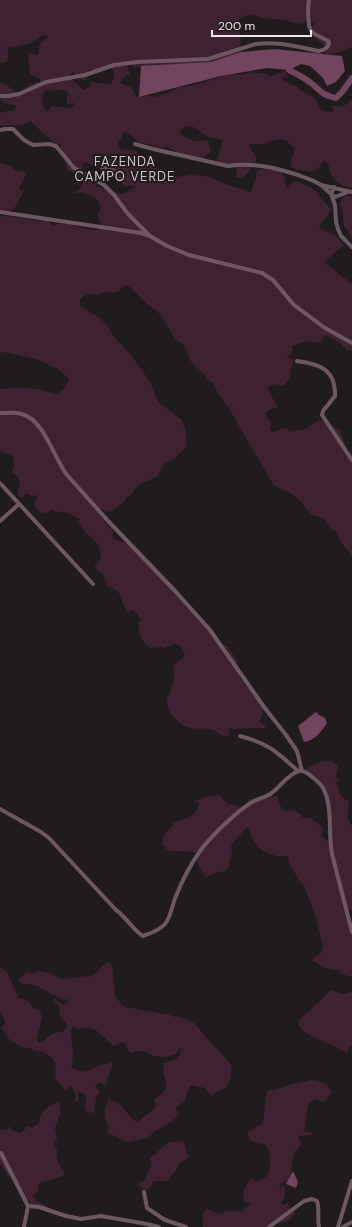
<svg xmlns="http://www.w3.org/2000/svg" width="352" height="1227" viewBox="0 0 352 1227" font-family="'DM Sans',sans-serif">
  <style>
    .green { fill: #3e2231; fill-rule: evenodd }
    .water { fill: #72445d }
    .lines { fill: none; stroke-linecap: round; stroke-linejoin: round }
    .river { stroke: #72445d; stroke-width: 6 }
    .minor { stroke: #6d5862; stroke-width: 4 }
    .labels { text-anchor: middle; stroke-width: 4; stroke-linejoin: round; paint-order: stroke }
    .neighbourhood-label { font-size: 13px; letter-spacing: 1px; fill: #cac4c7; stroke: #201b1d }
  </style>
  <rect width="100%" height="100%" fill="#201b1d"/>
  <path class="green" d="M0 0H352V47C343 51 335 55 325 54L323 44 309 32 310 29 315 24 309 20 304 23 298 24 285 20 261 18 253 14 242 17 237 21C237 25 238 27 239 31 243 42 241 50 234 60L144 71 141 66 134 68 132 65 128 64 127 66 130 74 126 75 120 83 131 87 137 97 146 96 156 97 160 95 169 93 179 87 190 86 230 74 240 75 253 72 267 74 271 76 285 71 288 78 282 77 283 81 296 86 305 93 312 96 318 103 321 110 328 112H332L334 110 331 106C342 107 345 107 352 99V188C344 187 335 183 331 174 329 168 330 165 324 160L318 169 312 172 294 169 290 166 295 149 287 141 281 139 270 141 265 144H249L251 150 257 158C254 167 249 172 242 178L236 177 237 172 235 167 218 165 217 159 223 140C218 139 212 138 207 136 197 132 192 119 179 132 191 141 193 143 208 140L211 151 202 159 179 154 167 146C159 150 155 146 148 144 145 143 141 143 139 142 134 139 131 134 126 131L122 135V139L118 140 117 142 121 149 133 150 138 152 142 157 156 166 165 174 176 177 194 174 206 176 228 185 251 192 256 178V173L260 169C268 170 281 167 284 176 286 180 285 185 286 189L291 183 296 181 310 187 315 191 331 209C329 217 322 221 319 227L323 230 335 235 344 245 324 262 352 284V351L347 350 339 342 326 335 324 336 320 343 307 341 292 346 293 351 287 357 288 358 294 360C288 372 294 376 283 386L272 385 268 387 270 394 278 407 268 410 265 414 271 423 270 428 272 432 277 431 282 428 293 431 305 429 320 419 325 422 340 430 341 435 345 444 344 448 352 454V558V556L340 541 336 531 332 530 325 519 311 514 301 502 289 492 278 488 273 484 231 412 215 388 213 382 207 379C204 371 198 370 193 364 188 359 188 352 185 346L175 339 160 314 146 303 130 287 126 285 117 292 112 293 106 292 95 295 89 294 84 296 80 300V306L100 318 109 328 111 333 131 355 151 383 155 396 158 402 182 420 185 429 187 444 184 450 175 458 164 464 157 477 139 485 135 489 132 494 126 498 124 502 112 511 108 512 99 508 105 520V522L113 531V538L126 543 133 548 163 578 223 646H225L224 643 228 647 237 661V663L235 665C236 669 238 673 240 677 246 689 260 698 263 712 261 715 262 718 259 721L265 726 266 729 260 728 233 729 229 728 230 734 226 737C221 735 216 731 210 729 206 728 202 730 198 730 184 729 166 715 167 701 167 696 170 693 171 689 174 682 175 673 173 665L182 659 185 655C184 650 180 646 176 644H173L164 649 162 647 150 648C141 641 139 634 138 623L141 619 133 610 128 612C120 606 124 595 115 589 113 588 108 587 106 586L107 583 103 575 95 568V566L101 559 99 548 97 543 86 533 78 522 80 520C71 512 62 513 51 510L49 512 42 513 38 510 34 504 37 497 36 495 31 496 26 493 23 497H19L17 494 20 485 19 483V478L12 472 14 466 13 457 11 455 2 453 0 450V389C3 389 6 389 10 388 20 387 31 388 42 390 48 391 53 396 60 392 65 390 67 384 69 379L57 368 50 366 46 363 36 359 9 353 0 352V216L15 217 36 221 45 220 50 222 52 226C63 220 72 226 83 228 89 230 96 230 102 229L103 227 97 215C105 206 97 197 87 194 83 192 78 193 74 193L81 187 83 181 75 174 67 169 60 144 54 143 30 121C20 128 10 124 0 126V113L7 111H14L16 107 15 105 4 103 0 99V82L7 85 18 95 23 93 29 84 33 85 36 82 40 83V79L30 74 28 56 29 52 35 55H37L39 52V45L48 37V36L42 35C33 44 20 47 7 47L9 58 7 61 3 63 0 62ZM109 67 114 70C115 75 114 80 110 84L97 83 93 81 91 82 90 87 83 90 76 82 68 77 73 72 80 79 84 80 87 79 89 69 98 74 104 69ZM63 90 66 91 69 94 67 97V104L74 103 75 104 70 108 52 106 48 111H46C42 105 41 98 45 91ZM84 162 100 167 116 176 125 187 130 185 134 187C130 190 126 193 122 194 118 195 103 187 96 186L90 177 81 171Z
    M0 162 2 164 11 165C13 172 17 172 23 171L26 174 19 188 20 190 24 189 25 191C16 201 18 214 0 212Z
    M345 196H352V239L347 229 344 226 342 209 340 204 341 199Z
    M325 761H332L338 767 336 776 338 778 339 782 334 783 338 787 340 795 349 802C348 811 346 819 352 826V909H350L349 912 352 925V977L338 973 339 972 343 971 325 968 313 961V958L321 953 323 946 316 918 305 888 290 866 288 856H276L262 851 252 839 248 827H247L231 845 232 855 229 860V866L228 868 224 871 211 874 206 878 200 869 197 861 203 845 195 853C192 852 189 851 185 851 177 851 167 854 162 844L164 835 173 825 172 822C184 821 198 815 199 802H193L206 797 219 795 228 804 235 805 240 808 245 806 249 799H256L261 798 259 796H278V802L283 810 286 811 293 810 301 814 302 818C312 817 317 821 323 829L321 836 327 841 328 840 329 809 322 787 305 771C310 765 318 762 325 761Z
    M110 961 112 967 114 983 115 989V996L122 1005 126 1007 170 1015 175 1017H180L194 1023 232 1066 230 1080 226 1088 222 1089 213 1095 210 1094 205 1088 191 1085 188 1089 185 1101 176 1108 177 1111 180 1114 171 1122 157 1130 147 1138 142 1139 130 1142 122 1141 116 1136C108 1135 107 1133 108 1125 103 1116 104 1108 109 1098L122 1107 133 1120 138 1122 156 1107 154 1099C174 1086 163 1082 163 1063L178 1059 181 1051V1048H180L175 1055 163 1057 152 1056 147 1052 137 1051 131 1053C127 1050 127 1045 123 1042L114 1046 107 1040 96 1030 89 1028 76 1029 73 1026C68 1034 74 1047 73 1055 73 1060 71 1064 72 1068L85 1072C93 1069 99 1065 107 1064L110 1061 113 1063 106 1085 104 1086 102 1083H98L95 1086 96 1088 100 1092 96 1097 94 1112 89 1113 86 1111 85 1105 87 1099 83 1093 79 1092 78 1100 76 1102 74 1101 76 1097 72 1087 69 1085 67 1091 56 1080 55 1072 56 1064 53 1059 44 1052 34 1051 30 1048 21 1047 9 1039 1 1028 5 1023V1020L0 1011V966L7 973 19 998 27 1000 33 1008 39 1010 42 1017 37 1039V1042L40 1043C45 1041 49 1035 54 1033 60 1031 65 1033 68 1026L60 1016 59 1007 53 999 55 998C58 1002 62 1006 67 1004L69 1000 67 999 63 1000 35 985 24 984 20 983 19 980 25 973 27 972 32 974 38 971 50 973 60 979H64L78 977 92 976 97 972 102 966Z
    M330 990 343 994 352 992V1045L349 1047 347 1054C344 1051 340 1049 336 1047 325 1041 299 1035 298 1021L324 997Z
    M311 1080C322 1082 325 1081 332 1091L328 1099 323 1102 315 1099 309 1102C306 1112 307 1121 304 1131L311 1133 312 1135 298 1136 301 1145 294 1153 289 1180 282 1183 278 1187 283 1186 285 1187V1197L282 1202V1204L284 1205 288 1202 290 1210 295 1211V1213C285 1227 284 1219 270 1224L274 1227H203C202 1221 202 1213 207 1209L219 1214 228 1211 243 1212 246 1207 252 1203 244 1202C241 1194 246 1183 252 1179L256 1180 254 1181 256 1182C259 1180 264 1179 267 1176 271 1171 271 1151 266 1146 261 1140 252 1149 247 1133 251 1128 259 1128 263 1123L266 1094 268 1090H275L292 1084Z
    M58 1101 60 1103V1113L55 1128 57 1139 54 1144C59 1152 56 1151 57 1160 58 1165 64 1169 65 1175L51 1180 41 1182 38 1186V1191L32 1196 37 1201 57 1212 31 1204C27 1197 20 1194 16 1187 13 1183 13 1179 10 1175L7 1176 4 1169 0 1164V1129L7 1130 8 1126 15 1132 21 1133 28 1126 32 1128 39 1123C42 1109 47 1109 58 1101Z
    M183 1141C186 1146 186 1152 189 1157L179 1164 177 1169 171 1176 168 1181H154L148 1190C143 1190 139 1188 139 1183L145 1181 152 1162 149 1159 169 1142Z"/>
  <path class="water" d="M275 49 342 56 345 71 336 82 327 86 323 78 310 66 301 64 289 70 267 68 221 76 139 97 141 66 211 62 241 52Z
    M102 161 109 165 120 173 118 175C112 172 107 173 100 169V166Z
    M316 712 319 715 325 718 327 723C322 731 314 741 304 742L298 726Z
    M293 1171 298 1182 296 1188 286 1184Z"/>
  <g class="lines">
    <path class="river" d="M289 70C297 74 305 78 311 83 321 91 323 96 336 98L342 92 352 78"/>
    <path class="minor" d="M0 96H8L19 94 46 82 85 75 114 65 137 62 208 59 256 44C277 41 298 47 319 51 324 50 329 48 329 42 324 37 317 37 312 32 307 28 308 6 309 0
      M0 130 5 129H13L24 140 33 145 49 144 56 146 74 168 104 185 114 195 128 214 149 235
      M135 144 153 149 228 166C253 162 277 168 301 176 308 179 315 181 321 185 326 189 330 194 335 197L348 192
      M321 185 352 192
      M334 187 331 194 335 205 336 222 338 229 341 236 352 247
      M0 212 141 233 150 236 167 246 189 255 262 273 273 280 294 305 325 328 352 343
      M297 361C319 364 336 369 335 396L323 411 322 415 352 460
      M0 413C7 413 15 412 22 414 45 421 53 457 67 475L110 523 176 592 210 630 264 707 286 735 297 751 302 771
      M0 483 93 584
      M0 521 19 504
      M240 736C268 743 277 752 298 771
      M0 809 41 832 49 838 116 910C126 917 133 930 143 936 151 933 159 931 165 924 171 917 172 905 176 896 182 881 191 864 200 851 210 837 239 809 254 801 260 798 267 797 273 792 281 786 288 774 299 771 303 770 309 774 312 777 316 780 321 784 323 788 333 806 328 833 332 854L352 932
      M1 1153 28 1206
      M144 1192 147 1208 165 1220 186 1227
      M28 1206 39 1207 66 1216 81 1219 101 1216 147 1224 159 1227
      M24 1227 28 1206
      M269 1227 304 1201 312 1199 317 1201C320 1210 317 1219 319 1227
      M338 1227 352 1181
      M343 1227 352 1222"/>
  </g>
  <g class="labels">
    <g class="neighbourhood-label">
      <text x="125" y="166">FAZENDA<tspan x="125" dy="15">CAMPO VERDE</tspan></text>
    </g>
  </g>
  <path d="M212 30v6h99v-6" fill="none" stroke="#ece9ea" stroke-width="2"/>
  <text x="218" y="30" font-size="12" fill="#ece9ea" stroke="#201b1d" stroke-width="3" paint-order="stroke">200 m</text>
</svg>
